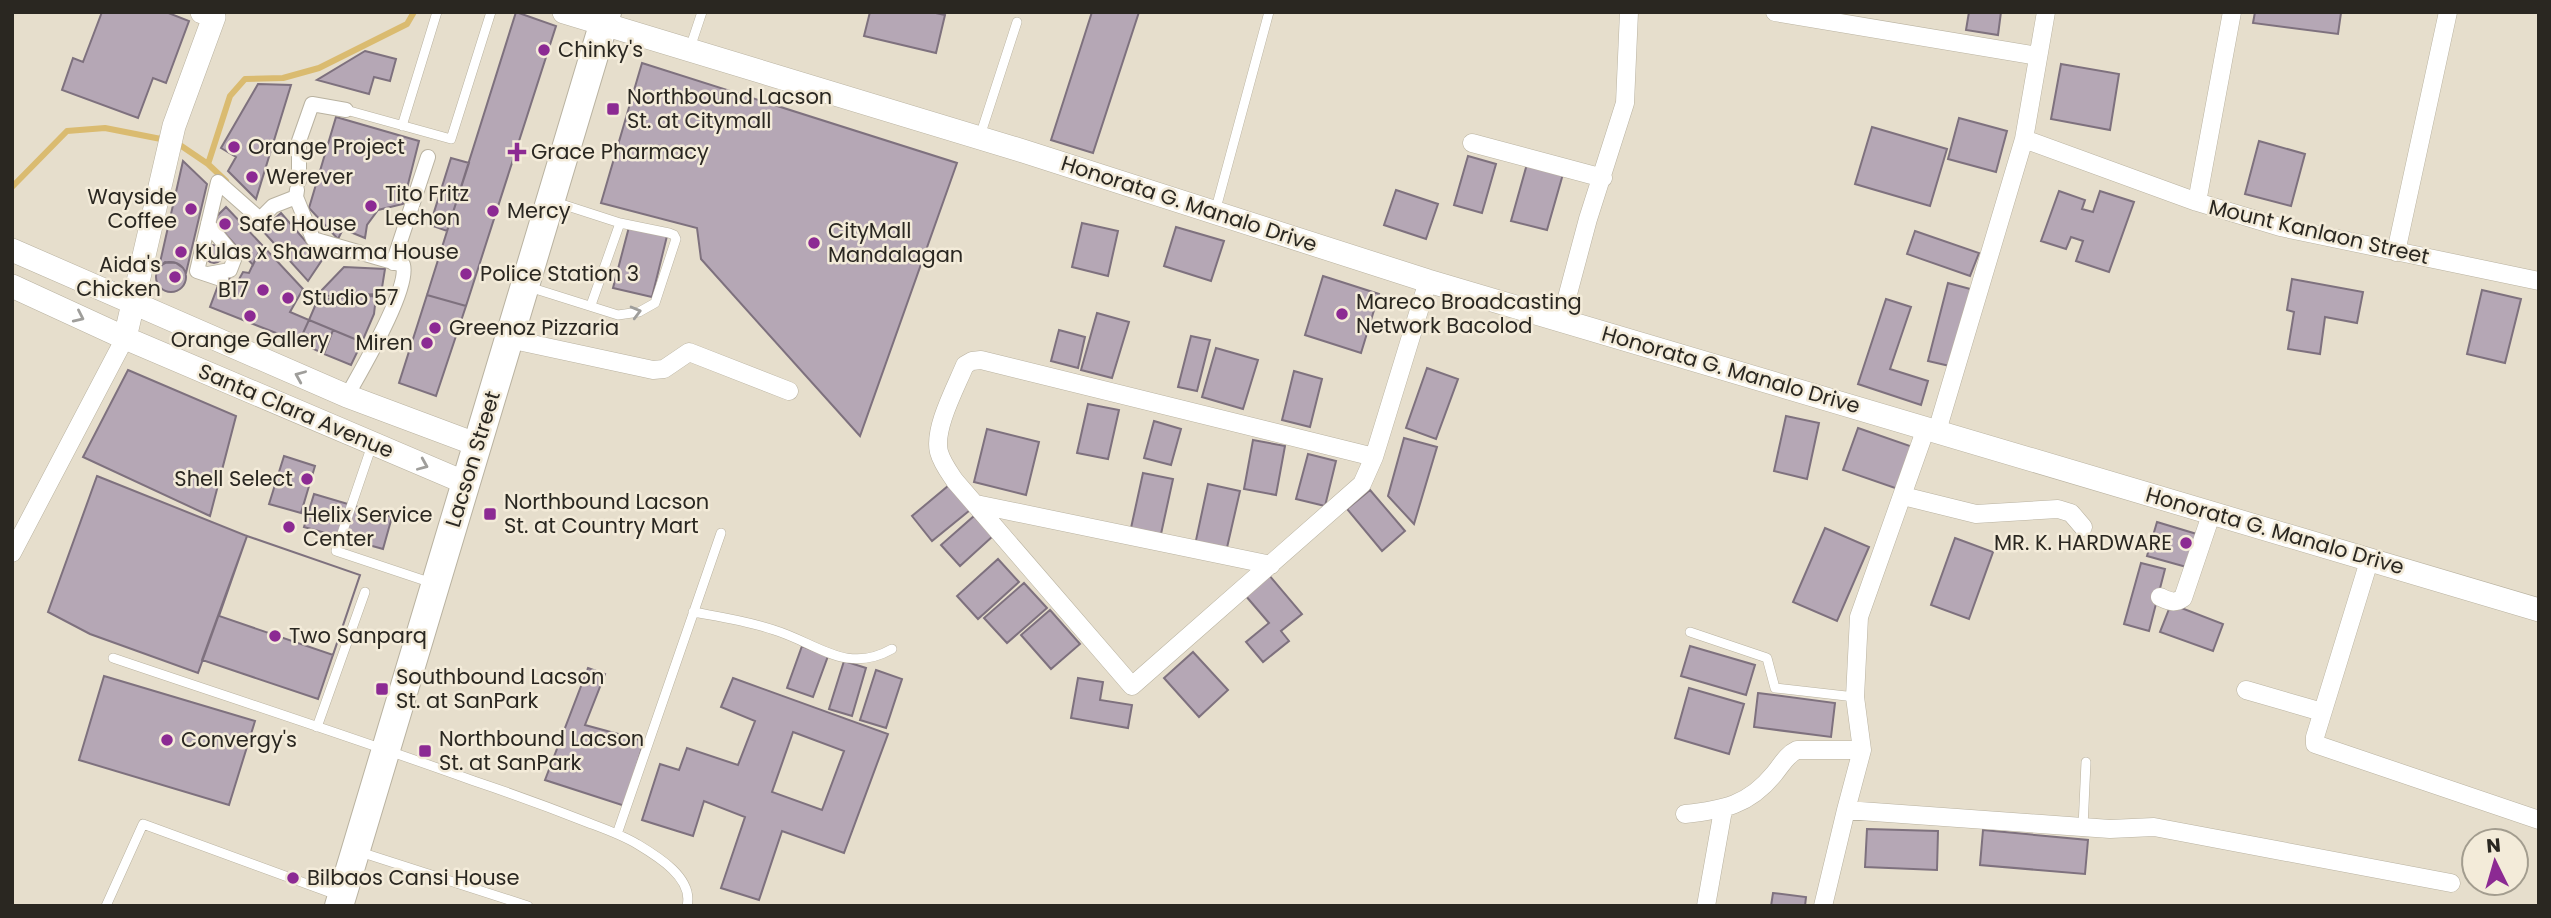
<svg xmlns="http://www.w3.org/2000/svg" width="2551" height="918" viewBox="0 0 2551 918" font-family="Poppins,sans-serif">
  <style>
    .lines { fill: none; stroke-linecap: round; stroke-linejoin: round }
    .stream { stroke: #dabb70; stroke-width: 6 }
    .building { fill: #b5a7b5; stroke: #7e717e; stroke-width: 2; fill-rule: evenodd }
    .service-casing { stroke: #b9b2a0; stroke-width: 10 }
    .pedestrian-casing { stroke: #b9b2a0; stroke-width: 16 }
    .minor-casing { stroke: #b9b2a0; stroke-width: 19 }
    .tertiary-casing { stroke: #b9b2a0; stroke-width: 24 }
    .primary-casing { stroke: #b9b2a0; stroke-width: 30 }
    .service { stroke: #fff; stroke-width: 9 }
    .pedestrian { stroke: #fff; stroke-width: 14 }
    .minor { stroke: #fff; stroke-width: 18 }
    .tertiary { stroke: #fff; stroke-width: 23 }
    .primary { stroke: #fff; stroke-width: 28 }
    .oneway { stroke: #9f9e9b }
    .poi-dot { fill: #8c2a93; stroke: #f3ebd9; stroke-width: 2.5 }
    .labels { text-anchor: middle; stroke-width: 5; stroke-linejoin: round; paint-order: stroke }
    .poi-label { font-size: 21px; fill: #2a2721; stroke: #f3ebd9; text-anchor: start }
    .street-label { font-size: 21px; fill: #2a2721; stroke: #f3ebd9 }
  </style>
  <rect width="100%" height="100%" fill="#e6decc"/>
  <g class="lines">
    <path class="stream" d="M177 143 208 164 226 181
      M208 164 230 96 245 79 283 78 319 68 407 24 414 12
      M12 187 67 131 105 128 166 140"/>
  </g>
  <path class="building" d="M102 12H166L189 21 166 83 153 78 138 118 62 90 73 58 83 62Z
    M516 12 556 26 466 306 427 295Z
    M870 12H931L945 15 936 53 864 36Z
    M1092 12H1139L1093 153 1051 140Z
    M1969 12H2001L1998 35 1966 30Z
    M2255 12 2341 13 2338 34 2253 23Z
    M365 51 396 59 390 81 374 77 369 94 317 80Z
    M642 63 957 163 860 436 701 259 697 228 601 203Z
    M2061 64 2119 74 2110 130 2051 119Z
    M258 84 291 85 256 199 228 171 236 157 221 148Z
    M336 117 419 141 403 204 378 210 367 225 365 238 343 229 338 239 309 208Z
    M1959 118 2007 131 1996 172 1948 159Z
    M1872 127 1947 149 1930 206 1855 184Z
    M2259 141 2305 154 2291 206 2245 194Z
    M1468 156 1496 164 1482 213 1454 205Z
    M451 158 469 163 447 231 430 225Z
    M183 161 207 184 186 273 183 268 176 263 165 262 159 267Z
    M1527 164 1563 174 1547 230 1511 221Z
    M1396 190 1438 204 1426 239 1384 225Z
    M2059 191 2085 200 2082 209 2093 212 2100 191 2134 202 2109 272 2076 261 2083 241 2071 237 2066 249 2041 241Z
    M226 207 262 245 253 265 213 220Z
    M281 213 322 260 308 281 262 230Z
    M1082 223 1118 231 1108 276 1072 267Z
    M629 227 667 236 652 297 613 288Z
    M1176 227 1224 241 1211 281 1164 266Z
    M1915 231 1979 253 1970 276 1907 254Z
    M262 245 303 289 290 312 309 320 299 342 210 307 222 275 237 283 243 272 249 273Z
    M205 254a9 9 0 1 1 18 0a9 9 0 1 1-18 0Z
    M156 277a15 15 0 1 1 30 0a15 15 0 1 1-30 0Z
    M344 267 385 269 381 294 324 296 321 291Z
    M1323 276 1379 294 1361 353 1305 335Z
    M2292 279 2363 292 2357 323 2325 317 2320 354 2288 349 2294 312 2287 310Z
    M1948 283 1974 290 1954 367 1928 361Z
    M2482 290 2521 299 2505 363 2467 354Z
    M427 295 466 306 436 396 399 383Z
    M376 296 374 314 362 342 309 320 318 299Z
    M1886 299 1911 307 1890 369 1928 381 1921 405 1858 384Z
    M1097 313 1129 322 1112 378 1081 370Z
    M309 320 333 330 324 354 299 342Z
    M333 330 362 342 351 365 324 354Z
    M1059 330 1085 337 1078 368 1051 361Z
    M1191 336 1210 340 1197 391 1178 387Z
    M1216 348 1258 360 1243 409 1202 397Z
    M1427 368 1458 379 1436 439 1406 428Z
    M128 370 236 416 210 516 83 457Z
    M1294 371 1322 379 1310 427 1282 420Z
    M1088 404 1119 410 1108 459 1077 453Z
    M1786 416 1819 423 1807 479 1774 471Z
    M1154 421 1181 429 1171 465 1144 458Z
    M1858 428 1913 447 1898 489 1843 470Z
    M987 429 1039 442 1026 495 974 482Z
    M1404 438 1437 447 1414 524 1388 496Z
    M1253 440 1285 446 1276 495 1244 489Z
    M1308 454 1336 461 1325 506 1296 499Z
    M284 456 315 466 301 513 269 504Z
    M1143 473 1173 479 1161 534 1131 528Z
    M97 476 247 536 198 673 90 634 48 612Z
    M954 481 975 506 932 541 912 516Z
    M1208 484 1240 491 1226 552 1195 545Z
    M1370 490 1405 531 1382 551 1347 509Z
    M314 494 392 517 383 549 304 527Z
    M974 516 993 536 960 566 941 545Z
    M2157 522 2200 535 2190 568 2147 556Z
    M1825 528 1869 547 1837 621 1793 602Z
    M247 536 360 575 318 699 202 660Z
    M247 536 360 575 333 655 219 616Z
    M1955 538 1993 552 1969 619 1931 605Z
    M998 559 1019 582 978 619 957 596Z
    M2141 563 2165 569 2149 631 2124 624Z
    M1269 575 1302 614 1281 631 1289 641 1263 662 1246 642 1269 623 1245 595Z
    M1024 583 1047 608 1007 643 984 618Z
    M2171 604 2223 624 2213 651 2160 632Z
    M1050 610 1080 644 1051 669 1021 635Z
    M802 646 828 656 813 697 787 688Z
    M1690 646 1755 665 1746 695 1681 676Z
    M1193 652 1228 690 1199 717 1164 678Z
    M844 661 866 668 852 716 829 709Z
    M588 668 605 674 585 725 644 741 625 806 545 780Z
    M876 670 902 679 886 728 860 720Z
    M104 676 255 721 229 805 79 760Z
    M733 678 888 734 844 853 782 831 759 900 721 888 745 817 704 801 693 836 642 820 660 764 679 770 687 748 738 765 755 721 721 707ZM793 732 844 751 822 810 772 792Z
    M1078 678 1103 682 1100 700 1132 705 1128 728 1071 718Z
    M1689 688 1744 704 1729 754 1675 738Z
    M1758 693 1835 703 1831 737 1754 727Z
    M1867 829 1938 831 1937 870 1865 867Z
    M1983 830 2088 840 2085 874 1980 865Z
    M1773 893 1806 897 1805 906H1771Z"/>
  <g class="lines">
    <g class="service-casing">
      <path id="service" d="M689 51 702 12
        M346 110 451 139 491 12
        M402 126 437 12
        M980 136 1017 22
        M1215 212 1269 12
        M529 287 618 315 639 312 655 303 676 239 674 235 669 233 620 223 552 201
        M591 305 620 223
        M372 445 336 551 432 583
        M693 612C720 617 748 621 774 630 817 643 846 675 892 649
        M1690 632 1767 658 1775 688 1855 697
        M113 658C234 699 355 738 474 781 513 794 551 808 589 823 605 829 622 835 637 844 657 856 694 878 687 906
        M317 727 365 592
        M2083 827 2086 762
        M617 834 721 533
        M360 852 528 906
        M106 906 143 824 337 895"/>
    </g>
    <g class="pedestrian-casing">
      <path id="pedestrian" d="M299 181V141L312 104 346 110
        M297 190 296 197 313 239 403 265C410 289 360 372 347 396
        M393 263 428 157
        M208 274 230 270 235 257 208 224
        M221 279 197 271 218 182 260 219 273 206 296 197"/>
    </g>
    <g class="minor-casing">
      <path id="minor" d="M1775 12 2038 56
        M2024 139 2197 202 2280 227 2539 281
        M1472 143 1603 178
        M2197 202 2232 12
        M2396 252 2448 12
        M1561 320 1588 219 1625 103 1629 12
        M509 339 653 370 664 369 689 352 789 391
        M1937 431 2024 139 2046 12
        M1374 457 981 360 972 361 965 365C956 387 933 429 939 452 942 463 949 472 955 481L1132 686 1362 484 1374 457 1428 281
        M1903 496 1976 514 2058 509 2071 513 2083 527
        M976 504 1271 565
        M12 553 125 338
        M2370 558 2315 737V744L2539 820
        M2160 597C2169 601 2174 604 2183 598L2212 512
        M2246 690 2322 712
        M1846 810 1862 750 1855 697 1859 617 1926 428
        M1685 814C1723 810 1749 805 1774 774 1781 766 1786 755 1797 750H1862
        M1706 906 1723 810
        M1823 906 1846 810 2110 829 2154 827 2451 883"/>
    </g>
    <g class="tertiary-casing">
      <path id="tertiary" d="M564 12 1023 151 1428 281 2539 610
        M12 250 347 396 478 445
        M12 286 125 338 466 483
        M125 338 174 126 214 17 202 12"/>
    </g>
    <g class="primary-casing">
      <path id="primary" d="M339 906 607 12"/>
    </g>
    <use href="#service" class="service"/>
    <use href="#pedestrian" class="pedestrian"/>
    <use href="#minor" class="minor"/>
    <use href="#tertiary" class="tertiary"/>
    <use href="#primary" class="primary"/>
  </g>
  <defs><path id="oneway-chevron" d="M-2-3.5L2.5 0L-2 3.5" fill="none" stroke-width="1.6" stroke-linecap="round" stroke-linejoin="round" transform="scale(1.75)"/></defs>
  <g class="oneway">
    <use href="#oneway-chevron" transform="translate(636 312) rotate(-15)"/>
    <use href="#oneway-chevron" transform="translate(79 317) rotate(25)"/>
    <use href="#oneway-chevron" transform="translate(300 376) rotate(-157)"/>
    <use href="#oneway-chevron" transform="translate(423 465) rotate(23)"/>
  </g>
  <g class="poi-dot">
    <circle cx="544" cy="50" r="7"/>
    <rect x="606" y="102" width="14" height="14" rx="3.5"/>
    <circle cx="234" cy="147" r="7"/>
    <path d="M513.5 141.5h7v7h7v7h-7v7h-7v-7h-7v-7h7z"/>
    <circle cx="252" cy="177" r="7"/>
    <circle cx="371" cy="206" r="7"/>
    <circle cx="191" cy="209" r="7"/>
    <circle cx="493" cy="211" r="7"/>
    <circle cx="225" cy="224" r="7"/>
    <circle cx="814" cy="243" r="7"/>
    <circle cx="181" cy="252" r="7"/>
    <circle cx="466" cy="274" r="7"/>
    <circle cx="175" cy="277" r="7"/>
    <circle cx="263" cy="290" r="7"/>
    <circle cx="288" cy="298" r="7"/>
    <circle cx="1342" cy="314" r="7"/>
    <circle cx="250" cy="316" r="7"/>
    <circle cx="435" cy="328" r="7"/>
    <circle cx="427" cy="343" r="7"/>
    <circle cx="307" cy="479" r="7"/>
    <rect x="483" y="507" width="14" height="14" rx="3.5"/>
    <circle cx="289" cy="527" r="7"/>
    <circle cx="2186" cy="543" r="7"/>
    <circle cx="275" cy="636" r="7"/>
    <rect x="375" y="682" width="14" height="14" rx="3.5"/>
    <circle cx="167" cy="740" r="7"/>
    <rect x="418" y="744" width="14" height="14" rx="3.5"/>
    <circle cx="293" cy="878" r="7"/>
  </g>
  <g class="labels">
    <g class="poi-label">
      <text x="558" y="57">Chinky's</text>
      <text x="627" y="104">Northbound Lacson<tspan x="627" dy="24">St. at Citymall</tspan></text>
      <text x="248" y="154">Orange Project</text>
      <text x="531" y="159">Grace Pharmacy</text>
      <text x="266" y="184">Werever</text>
      <text x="385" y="201">Tito Fritz<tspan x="385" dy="24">Lechon</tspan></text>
      <text x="177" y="204" text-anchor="end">Wayside<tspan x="177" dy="24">Coffee</tspan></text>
      <text x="507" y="218">Mercy</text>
      <text x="239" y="231">Safe House</text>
      <text x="828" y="238">CityMall<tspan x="828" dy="24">Mandalagan</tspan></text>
      <text x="195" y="259">Kulas x Shawarma House</text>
      <text x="161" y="272" text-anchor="end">Aida's<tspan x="161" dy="24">Chicken</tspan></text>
      <text x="480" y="281">Police Station 3</text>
      <text x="249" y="297" text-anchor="end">B17</text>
      <text x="302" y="305">Studio 57</text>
      <text x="1356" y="309">Mareco Broadcasting<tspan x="1356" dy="24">Network Bacolod</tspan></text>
      <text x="449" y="335">Greenoz Pizzaria</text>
      <text x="250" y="347" text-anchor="middle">Orange Gallery</text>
      <text x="413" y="350" text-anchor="end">Miren</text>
      <text x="293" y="486" text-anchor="end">Shell Select</text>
      <text x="504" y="509">Northbound Lacson<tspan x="504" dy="24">St. at Country Mart</tspan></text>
      <text x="303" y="522">Helix Service<tspan x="303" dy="24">Center</tspan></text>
      <text x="2172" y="550" text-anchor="end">MR. K. HARDWARE</text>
      <text x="289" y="643">Two Sanparq</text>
      <text x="396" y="684">Southbound Lacson<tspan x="396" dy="24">St. at SanPark</tspan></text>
      <text x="439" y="746">Northbound Lacson<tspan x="439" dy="24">St. at SanPark</tspan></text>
      <text x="181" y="747">Convergy's</text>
      <text x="307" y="885">Bilbaos Cansi House</text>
    </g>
    <g class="street-label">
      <text transform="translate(1189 204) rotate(18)" y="7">Honorata G. Manalo Drive</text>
      <text transform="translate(2319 232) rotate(13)" y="7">Mount Kanlaon Street</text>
      <text transform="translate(1731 370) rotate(16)" y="7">Honorata G. Manalo Drive</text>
      <text transform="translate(296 411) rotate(23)" y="7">Santa Clara Avenue</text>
      <text transform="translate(473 459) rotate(-73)" y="7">Lacson Street</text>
      <text transform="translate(2275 531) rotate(16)" y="7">Honorata G. Manalo Drive</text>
    </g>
  </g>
  <rect width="2551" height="918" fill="none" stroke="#2a2721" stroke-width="28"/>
  <g transform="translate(2495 862) rotate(355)"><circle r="33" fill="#f3ebd9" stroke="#a39d8f" stroke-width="2"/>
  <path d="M0-5L12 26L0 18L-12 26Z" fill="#8c2a93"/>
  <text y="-10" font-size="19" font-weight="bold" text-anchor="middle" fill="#2a2721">N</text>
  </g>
</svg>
